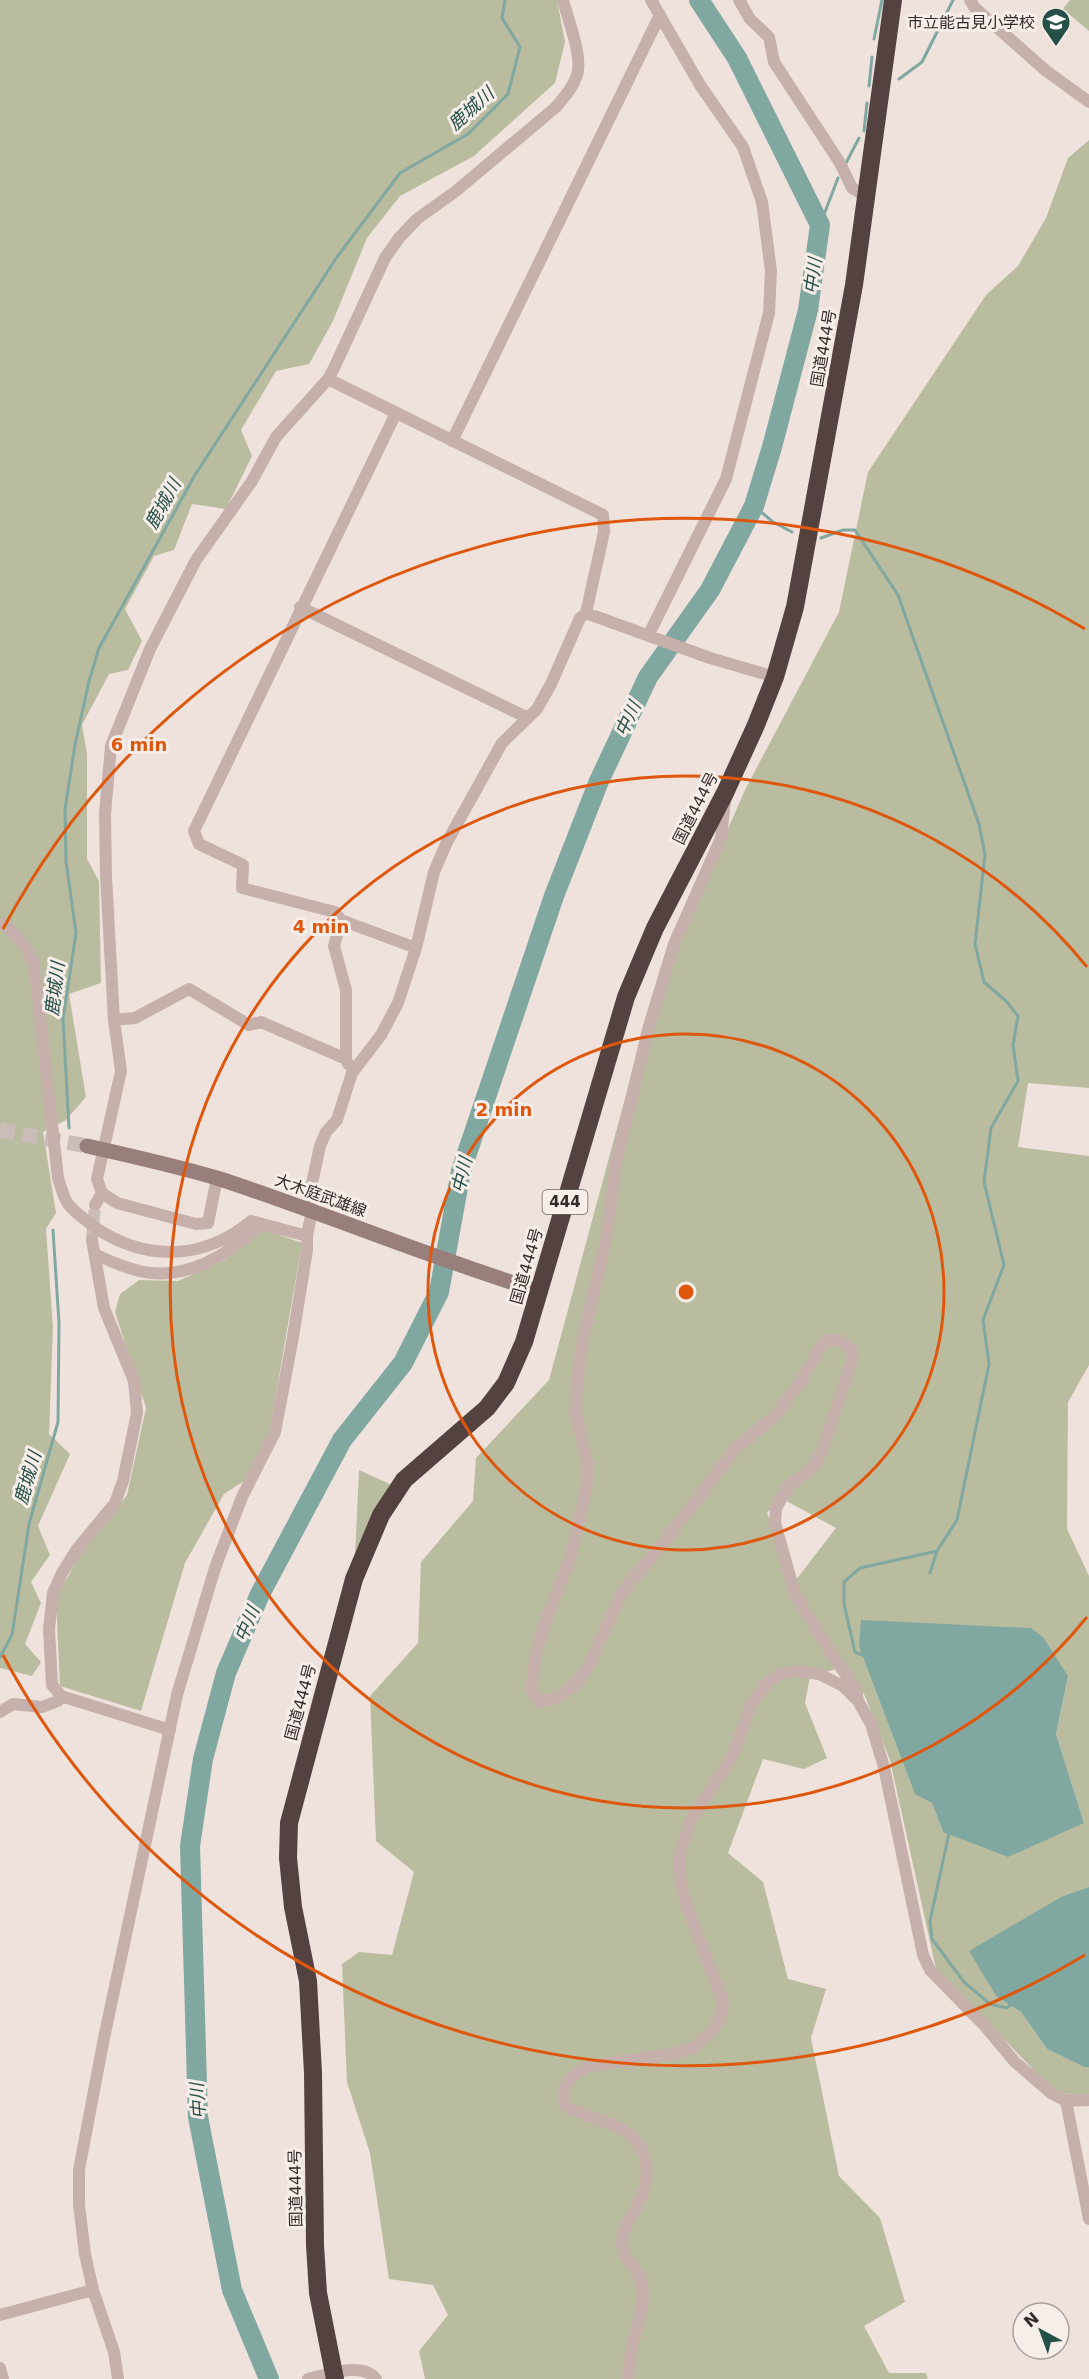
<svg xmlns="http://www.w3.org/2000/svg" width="1089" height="2379" viewBox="0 0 1089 2379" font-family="'DejaVu Sans','Noto Sans JP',sans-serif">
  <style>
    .green { fill: #babc9f; fill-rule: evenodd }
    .water { fill: #80a8a0 }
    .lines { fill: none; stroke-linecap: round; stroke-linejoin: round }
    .stream { stroke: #80a8a0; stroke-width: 3 }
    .river { stroke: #80a8a0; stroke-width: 20 }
    .street-tunnel { stroke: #cabdb9; stroke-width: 12; stroke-dasharray: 12 6; stroke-linecap: butt }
    .secondary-tunnel { stroke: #cabdb9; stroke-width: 15; stroke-dasharray: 15 8; stroke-linecap: butt }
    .street { stroke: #c6b0ab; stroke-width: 12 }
    .secondary { stroke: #997f7c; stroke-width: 15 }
    .highway { stroke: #544241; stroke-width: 18 }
    .ring { fill: none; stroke: #df570d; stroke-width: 3 }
    .labels { text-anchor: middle; stroke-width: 6; stroke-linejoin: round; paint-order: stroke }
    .shield { fill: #f7ede9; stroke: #6e6463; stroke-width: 1.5 }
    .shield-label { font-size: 15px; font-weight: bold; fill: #342a29 }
    .poi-label { font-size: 16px; fill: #342a29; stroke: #f7ede9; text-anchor: end }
    .street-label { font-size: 16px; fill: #342a29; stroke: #f7ede9 }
    .water-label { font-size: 18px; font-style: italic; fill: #245048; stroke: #f7ede9 }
    .centre { fill: #df570d; stroke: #f7ede9; stroke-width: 3 }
    .ring-label { font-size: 18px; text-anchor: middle; font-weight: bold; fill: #df570d; stroke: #f7ede9; stroke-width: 6; stroke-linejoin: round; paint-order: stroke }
  </style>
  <rect width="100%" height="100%" fill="#efe2dd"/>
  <path class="green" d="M0 0H557L565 42 555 83 474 156 400 196 367 238 333 321 309 364 276 371 241 430 252 456 226 509 192 504 174 550 154 556 125 609 142 641 128 670 109 674 82 725 87 754V859L99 881 101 983 69 994 86 1097 66 1120 43 1132 56 1213 46 1229 53 1327 49 1434 70 1454 38 1526 50 1555 31 1582 41 1603 25 1644 41 1662 32 1676 0 1668Z
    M1070 0H1089V31L1063 9Z
    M1089 140V1088L1028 1083 1018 1147 1089 1156V1365L1068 1402 1067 1529 1089 1576V1887L1063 1896 997 1997 1021 2012 1047 2049 1084 2067H1089V2102L1052 2089 936 1969 890 1760 864 1694 842 1667 810 1677 805 1703 827 1758 804 1769 763 1759 728 1853 763 1882 788 1979 826 1989 811 2038 839 2176 880 2218 905 2302 864 2326 889 2373H926L928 2379H425L419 2351 448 2315 433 2285 389 2279 370 2153 347 2082 342 1964 359 1952 392 1955 414 1872 376 1841 370 1696 418 1643 421 1562 473 1501 476 1458 549 1380 650 1006 745 790 839 612 868 472 986 295 1018 266 1046 218 1068 158ZM781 1498 836 1528 795 1581 767 1513ZM859 1647 1068 1676 1056 1734 1084 1823 943 1832 932 1803 915 1793Z
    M263 1229 302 1243 269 1435 244 1481 224 1494 185 1563 141 1711 60 1686 56 1598 79 1556 127 1495 146 1408 115 1312 120 1294 139 1280 178 1281 225 1260Z
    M359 1470 390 1484 355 1556Z"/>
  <path class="water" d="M861 1620 1031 1628 1043 1637 1068 1676 1056 1734 1084 1823 1008 1857 943 1832 932 1803 915 1794 859 1647Z
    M1089 1887V2067H1084L1047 2049 1021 2012 997 1997 969 1951 1063 1896Z"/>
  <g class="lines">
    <path class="stream" d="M874 39 882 0
      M899 79 922 62 953 0
      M869 86 872 57
      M864 131 867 103
      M846 163 859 138
      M820 225 838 178
      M754 506 773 522 792 532
      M821 538 843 530H855L898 595 979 824 985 855 975 944 984 982 1006 1001 1018 1016 1013 1045 1018 1081 991 1128 984 1182 1004 1265 983 1320 989 1364 957 1520 937 1551 930 1573
      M69 1128 63 1019 76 933 66 861 65 809 75 745 89 681 99 648 195 475 337 257 400 173 468 134 508 94 520 47 502 18 505 0
      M865 1656 855 1652 844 1604V1582L860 1568 937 1551
      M0 1657 12 1635 29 1524 58 1422 59 1323 53 1230
      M949 1833 930 1921 932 1939 964 1982 990 2004 1007 2008 1013 2002"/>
    <path class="river" d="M269 2379 232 2290 198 2117 190 1846 203 1759 226 1673 260 1594 342 1440 403 1363 439 1292 461 1171 554 896 599 781 648 677 710 590 754 506 772 447 808 310 820 225 737 58 699 0"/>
    <path class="street-tunnel" d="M92 1240 95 1205"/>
    <path class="secondary-tunnel" d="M0 1130 87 1146"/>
    <path class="street" d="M739 0 750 19 769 37 774 62 840 163 852 188 866 196
      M970 0 975 8 1045 70 1089 102
      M452 441 660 15
      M300 607 528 718
      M586 613 710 658 775 677
      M648 636 726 479 769 313 771 271 762 202 743 147 700 85 651 0
      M725 800 721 838 674 944 649 1026 616 1162 606 1240 582 1342 577 1382 576 1414 588 1466V1482L570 1559 545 1623 536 1653 531 1690 539 1702 559 1697 572 1687 586 1671 621 1595 629 1583 658 1550 737 1447 775 1416 801 1381 821 1346 829 1340H839L851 1349 853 1357 822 1452 812 1468 788 1487 776 1508 775 1523 795 1594 832 1655 856 1689 858 1701
      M341 920 335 912 242 888 243 865 199 844 194 831 396 413
      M0 923C17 932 25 947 34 963L58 1178C61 1186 63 1197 68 1204 75 1213 87 1221 96 1228 147 1262 204 1260 251 1221L307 1236
      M114 1020 135 1018 189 989 249 1025 261 1022 346 1059
      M348 1064 346 1059V990L334 946 341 920 416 948
      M95 1205 102 1193
      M208 1223 196 1224 117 1203 102 1193 97 1179 121 1071 114 1020 106 876 105 814 111 746 150 649 196 560 252 481 276 437 328 379 334 368 385 258 399 238 417 219 456 191 556 107C564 97 573 88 577 75 583 58 568 19 563 0
      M208 1223 217 1178
      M92 1240 104 1308 134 1381 137 1413 123 1481 115 1503 77 1549 62 1573 53 1593 49 1629 52 1685 61 1696 170 1730
      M95 1254C109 1261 124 1267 139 1271 184 1282 230 1255 260 1224
      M0 1712 13 1704 42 1707 58 1701 61 1696
      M1066 2101 1089 2219
      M0 2315 93 2290
      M0 2368 3 2379
      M118 2379 114 2352 93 2290 85 2254 79 2205V2170L104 2038 177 1695 215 1568 242 1497 275 1432 293 1337 307 1250V1236L312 1210 311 1188 320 1146 326 1132 337 1120 352 1073 381 1035 398 1003 416 948 434 872 447 842 502 743 537 709 551 684 580 618 586 613 604 532 603 515 328 379
      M308 2379C327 2375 362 2361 376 2379
      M628 2379C629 2370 629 2361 631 2352 635 2331 646 2306 642 2284 639 2269 623 2260 622 2244 621 2230 633 2214 639 2202 652 2177 649 2147 624 2130 608 2120 583 2117 565 2106 559 2087 572 2073 589 2066L673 2054 693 2048 711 2032 720 2019 723 2001 686 1904 680 1876V1853L690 1822 732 1757 752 1703 766 1684 778 1675 795 1671 819 1674 843 1686 858 1701 871 1724 884 1767 923 1955 930 1970 984 2025 1015 2062 1051 2093 1066 2101 1089 2100"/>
    <path class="secondary" d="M87 1146C131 1156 177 1166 220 1179 327 1214 431 1258 539 1291"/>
    <path class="highway" d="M335 2379 318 2293 315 2245 313 2073 308 1981 293 1907 288 1858 289 1823 354 1579 381 1515 404 1480 487 1408 506 1383 524 1342 626 997 655 928 725 793 756 725 775 677 795 607 854 285 893 0"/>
  </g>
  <g class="ring">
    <circle cx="686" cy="1292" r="258"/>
    <path d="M1087 1617A516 516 0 1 1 1087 967"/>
    <path d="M1085 1955A774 774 0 0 1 3 1655M3 929A774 774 0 0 1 1085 629"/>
  </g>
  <defs>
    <g id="school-pin" transform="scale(1.5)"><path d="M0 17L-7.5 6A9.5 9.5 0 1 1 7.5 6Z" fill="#245048" stroke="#f7ede9"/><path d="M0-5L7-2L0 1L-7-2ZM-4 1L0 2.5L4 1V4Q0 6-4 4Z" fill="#fff"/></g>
  </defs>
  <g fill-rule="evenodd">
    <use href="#school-pin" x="1056" y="22"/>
  </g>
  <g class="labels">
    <rect class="shield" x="542.5" y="1190" width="45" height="24" rx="4.5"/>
    <g class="shield-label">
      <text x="565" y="1207">444</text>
    </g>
    <g class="poi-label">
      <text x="1035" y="28">市立能古見小学校</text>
    </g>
    <g class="street-label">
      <text transform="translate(823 348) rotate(-80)" y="6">国道444号</text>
      <text transform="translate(695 808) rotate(-63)" y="6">国道444号</text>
      <text transform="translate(321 1195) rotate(20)" y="6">大木庭武雄線</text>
      <text transform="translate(526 1266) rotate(-74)" y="6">国道444号</text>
      <text transform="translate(300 1702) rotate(-75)" y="6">国道444号</text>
      <text transform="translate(295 2188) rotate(-91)" y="6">国道444号</text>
    </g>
    <g class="water-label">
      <text transform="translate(471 109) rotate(-42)" y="6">鹿城川</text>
      <text transform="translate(813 276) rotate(-82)" y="6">中川</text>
      <text transform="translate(163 504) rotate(-61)" y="6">鹿城川</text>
      <text transform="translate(628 719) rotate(-65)" y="6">中川</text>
      <text transform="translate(55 989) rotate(-83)" y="6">鹿城川</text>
      <text transform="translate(462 1175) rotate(-76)" y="6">中川</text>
      <text transform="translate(28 1478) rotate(-74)" y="6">鹿城川</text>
      <text transform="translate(247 1624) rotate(-67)" y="6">中川</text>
      <text transform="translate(198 2101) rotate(-94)" y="6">中川</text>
    </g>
  </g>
  <circle cx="686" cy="1292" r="9" class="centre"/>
  <g class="ring-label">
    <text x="139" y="751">6 min</text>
    <text x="321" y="933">4 min</text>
    <text x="504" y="1116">2 min</text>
  </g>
  <g transform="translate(1041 2331) rotate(319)"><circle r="28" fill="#f7ede9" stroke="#a99f9c" stroke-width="1.5"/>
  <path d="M0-4.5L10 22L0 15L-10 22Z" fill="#245048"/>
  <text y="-9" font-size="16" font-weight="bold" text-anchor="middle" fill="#342a29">N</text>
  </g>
</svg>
